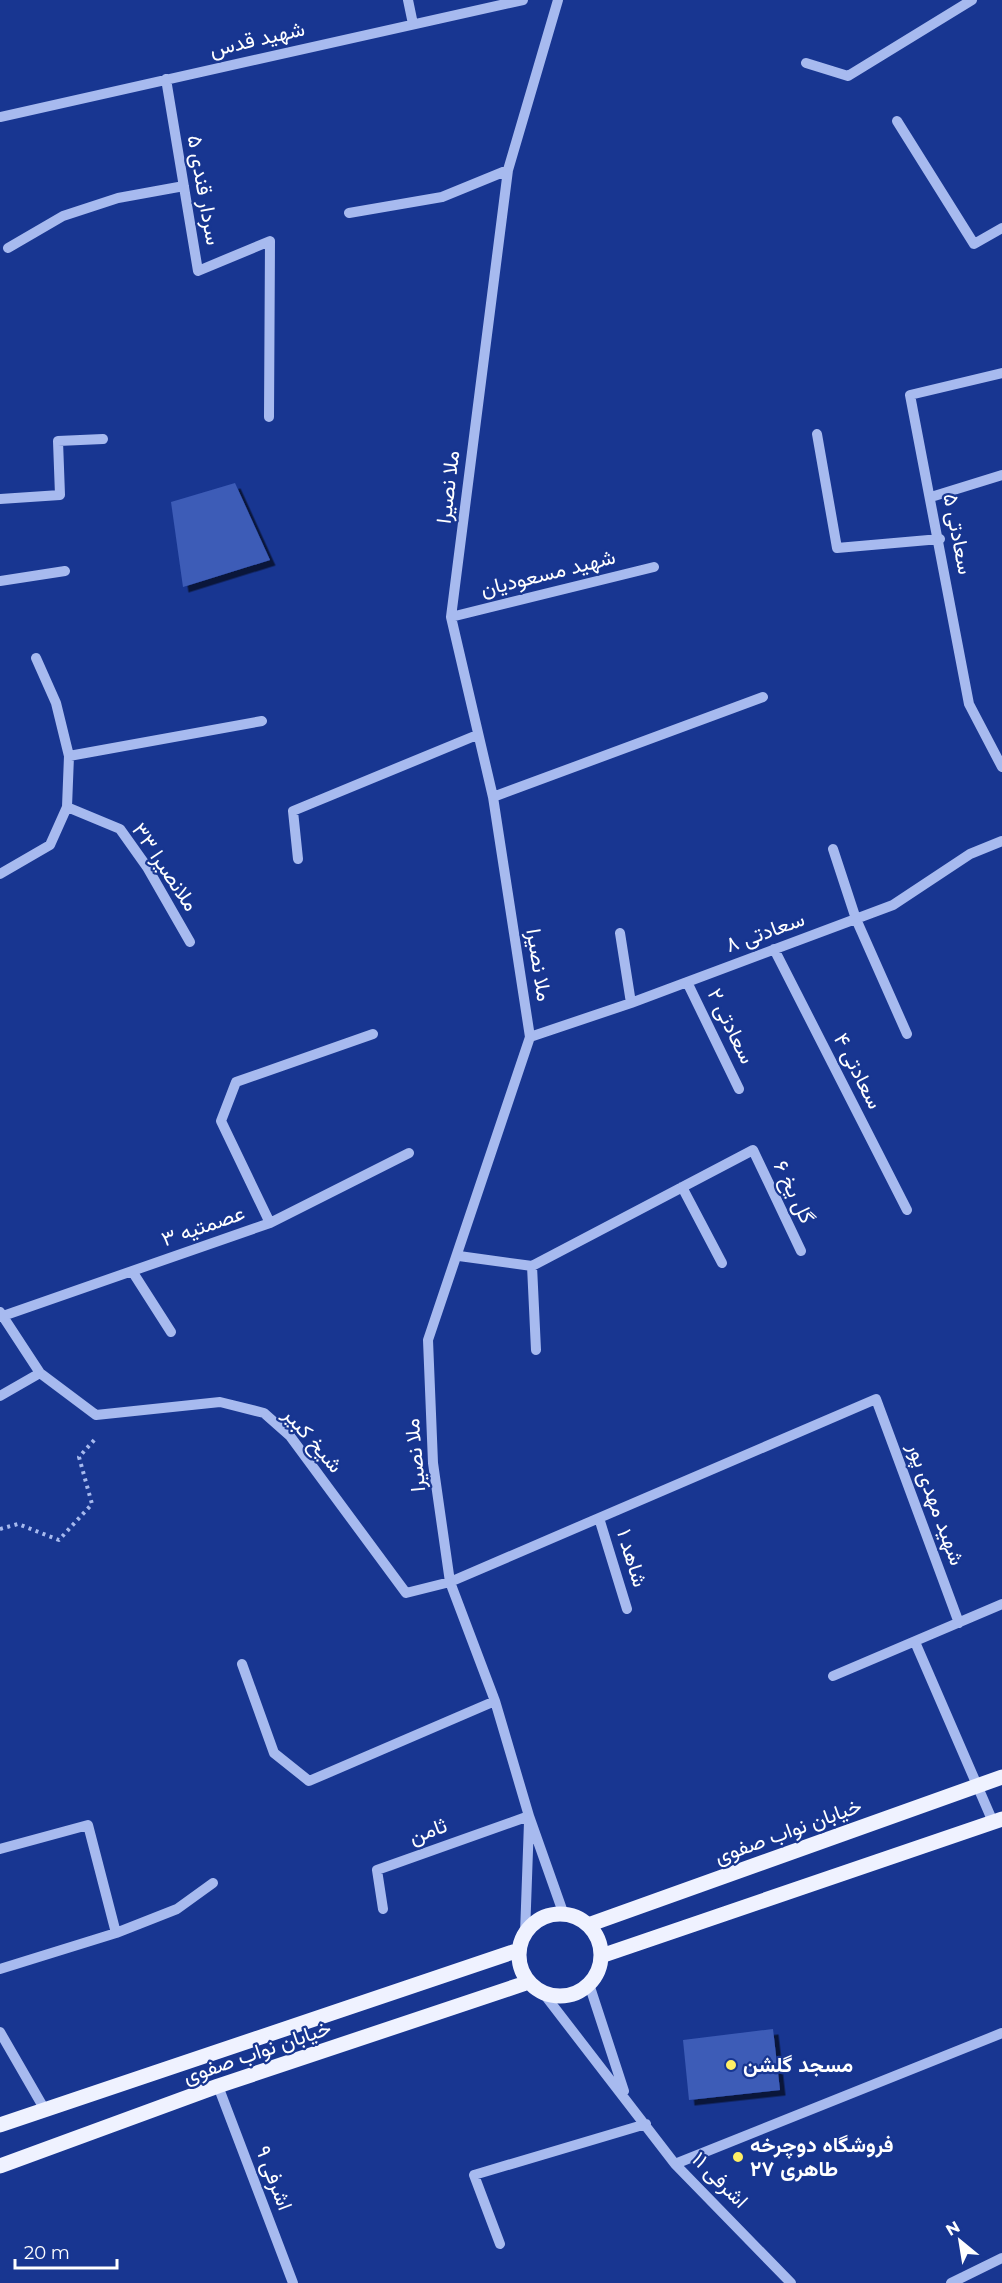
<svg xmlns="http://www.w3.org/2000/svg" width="1002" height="2283" viewBox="0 0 1002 2283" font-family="Montserrat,Vazirmatn,sans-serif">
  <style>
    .building { fill: #3d5cb7; filter: url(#shadow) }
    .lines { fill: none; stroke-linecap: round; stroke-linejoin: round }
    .path { stroke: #a7baef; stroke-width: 4; stroke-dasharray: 3 4.5; stroke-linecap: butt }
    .minor { stroke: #a7baef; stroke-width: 10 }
    .major { stroke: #eff2ff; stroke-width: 15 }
    .poi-dot { fill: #ffef65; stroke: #183691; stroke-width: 2 }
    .labels { text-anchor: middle; stroke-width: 4.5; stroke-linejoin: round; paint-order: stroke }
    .street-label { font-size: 21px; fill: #fff; stroke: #183691 }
    .poi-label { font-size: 21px; font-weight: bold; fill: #fff; stroke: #183691; text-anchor: start }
  </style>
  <defs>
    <filter id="shadow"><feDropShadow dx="5.5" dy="5.5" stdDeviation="0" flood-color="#0009"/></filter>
  </defs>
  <rect width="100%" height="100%" fill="#183691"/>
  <path class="building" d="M235 483 270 560 183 587 171 502Z
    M773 2029 780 2090 689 2100 683 2040Z"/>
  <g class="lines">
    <path class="path" d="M0 1529 18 1524 59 1540 92 1504 79 1457 96 1438"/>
    <path class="minor" d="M408 0 413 24
      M558 0 508 170 451 617 493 797 530 1037 428 1340 433 1463 450 1582 495 1701 529 1816 564 1915
      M806 63 848 76 972 0
      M166 79 198 271 270 241 269 417
      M0 117 523 0
      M897 121 974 244 1002 228
      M349 213 442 197 508 170
      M8 248 63 216 118 198 184 186
      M1002 373 910 395 969 704 1002 767
      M817 434 837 548 940 539
      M931 497 1002 475
      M0 499 60 495 58 441 103 439
      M0 581 65 571
      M451 617 654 567
      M69 756 262 721
      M493 797 763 697
      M67 807 120 829 147 867 190 942
      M833 849 856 919 907 1034
      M298 859 293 811 477 735
      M0 874 50 845 67 807 69 756 56 703 36 658
      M620 933 631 1003
      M774 949 907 1210
      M687 982 739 1089
      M530 1037 631 1003 893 905 970 854 1002 841
      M682 1187 722 1263
      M270 1223 221 1121 236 1082 373 1034
      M459 1256 532 1266 753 1150 801 1251
      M532 1266 536 1350
      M132 1271 171 1332
      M0 1312 40 1373 96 1415 220 1402 264 1413 290 1436 406 1593 450 1582 876 1399 959 1623
      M0 1317 270 1223 409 1153
      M0 1396 40 1373
      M599 1518 627 1609
      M915 1642 993 1822
      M242 1664 274 1753 309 1781 495 1701
      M833 1676 1002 1604
      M0 1849 88 1825 116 1933
      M383 1909 377 1870 529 1816
      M525 1934 529 1822
      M0 1969 116 1933 177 1909 213 1883
      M589 1984 624 2091
      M544 1994 675 2164 791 2283
      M0 2032 45 2110
      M218 2086 293 2283
      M675 2164 1002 2033
      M500 2244 474 2175 646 2124
      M951 2283 1002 2258"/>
    <path class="major" d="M519 1955a41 41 0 1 1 82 0a41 41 0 1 1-82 0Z
      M588 1925 1002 1777
      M601 1956 1002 1819
      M0 2125 519 1950
      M0 2166 218 2086 529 1982"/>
  </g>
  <g class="poi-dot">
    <circle cx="731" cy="2065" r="6"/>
    <circle cx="738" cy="2157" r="6"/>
  </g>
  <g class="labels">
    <g class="street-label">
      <text transform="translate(257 39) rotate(-13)" y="7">شهید قدس</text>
      <text transform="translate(204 190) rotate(80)" y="7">سردار قندی ۵</text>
      <text transform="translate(448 487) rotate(-83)" y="7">ملا نصیرا</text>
      <text transform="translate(958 534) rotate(79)" y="7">سعادتی ۵</text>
      <text transform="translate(548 573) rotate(-14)" y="7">شهید مسعودیان</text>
      <text transform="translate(165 867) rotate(56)" y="7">ملانصیرا ۳۳</text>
      <text transform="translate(765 932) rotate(-20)" y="7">سعادتی ۸</text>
      <text transform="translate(539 965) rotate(81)" y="7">ملا نصیرا</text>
      <text transform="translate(731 1026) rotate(64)" y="7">سعادتی ۲</text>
      <text transform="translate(858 1071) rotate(63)" y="7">سعادتی ۴</text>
      <text transform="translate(794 1192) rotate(64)" y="7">گل یخ ۶</text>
      <text transform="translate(203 1226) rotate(-19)" y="7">عصمتیه ۳</text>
      <text transform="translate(313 1440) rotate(49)" y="7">شیخ کبیر</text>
      <text transform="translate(415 1455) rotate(-95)" y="7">ملا نصیرا</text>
      <text transform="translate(936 1504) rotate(70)" y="7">شهید مهدی پور</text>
      <text transform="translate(632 1558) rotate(73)" y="7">شاهد ۱</text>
      <text transform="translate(428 1831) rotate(-20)" y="7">ثامن</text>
      <text transform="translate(788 1831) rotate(-20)" y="7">خیابان نواب صفوی</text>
      <text transform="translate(257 2052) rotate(-19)" y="7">خیابان نواب صفوی</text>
      <text transform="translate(274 2178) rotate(69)" y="7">اشرفی ۹</text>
      <text transform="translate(720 2180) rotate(45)" y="7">اشرفی ١١</text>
    </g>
    <g class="poi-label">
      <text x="743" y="2072">مسجد گلشن</text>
      <text x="750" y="2152">فروشگاه دوچرخه<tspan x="750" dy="24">طاهری ۲۷</tspan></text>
    </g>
  </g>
  <g transform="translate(960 2241) rotate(330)" stroke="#183691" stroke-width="4.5" paint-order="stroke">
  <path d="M0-4.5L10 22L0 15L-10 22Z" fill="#ffffff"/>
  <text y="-9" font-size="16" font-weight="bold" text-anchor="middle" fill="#ffffff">N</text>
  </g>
  <path d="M15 2259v9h102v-9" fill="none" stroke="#ffffff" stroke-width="3"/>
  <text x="24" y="2259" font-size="18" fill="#ffffff" stroke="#183691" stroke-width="4.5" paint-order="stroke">20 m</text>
</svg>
